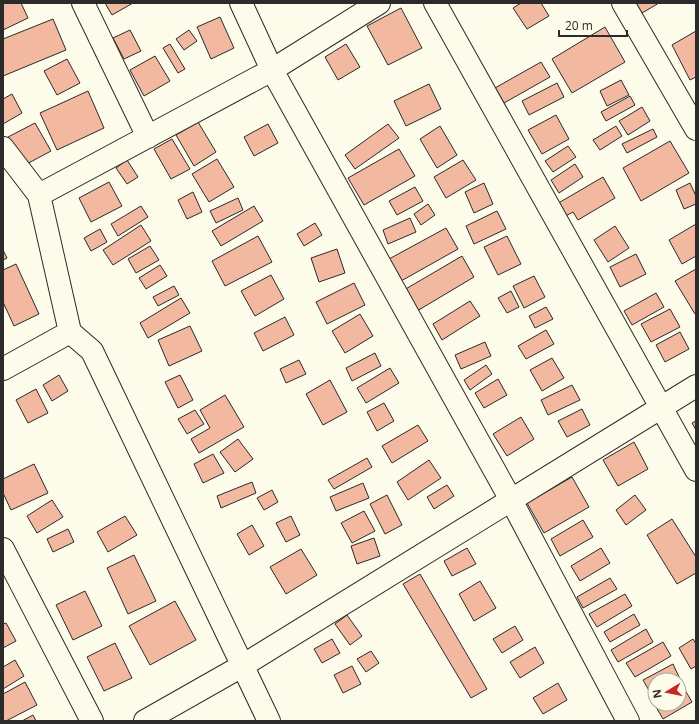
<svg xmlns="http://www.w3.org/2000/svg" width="699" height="724" viewBox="0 0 699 724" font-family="'Open Sans',sans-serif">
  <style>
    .building { fill: #f2b8a0; stroke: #2b2b2b }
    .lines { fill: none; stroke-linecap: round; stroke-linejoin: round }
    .minor-casing { stroke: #2b2b2b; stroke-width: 24 }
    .minor { stroke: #fdfbea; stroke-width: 22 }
  </style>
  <rect width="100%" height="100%" fill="#fdfbea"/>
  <path class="building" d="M3 3H21L28 18 3 30Z
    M105 3H133L112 15Z
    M521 3H541L549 16 527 29 513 8Z
    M636 3H659L642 13Z
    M401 8 422 48 388 65 367 26Z
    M220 17 234 48 211 59 197 27Z
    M53 19 66 50 3 76V39Z
    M605 27 625 62 572 93 552 59Z
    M130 30 141 51 124 59 113 38Z
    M189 30 197 41 184 50 176 39Z
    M696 31V77L690 80 672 45Z
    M170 44 185 69 178 73 163 48Z
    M346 44 360 67 338 80 325 57Z
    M155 56 170 81 144 96 130 70Z
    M67 59 80 83 57 95 44 71Z
    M541 62 550 77 504 103 495 88Z
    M621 80 629 95 607 106 600 91Z
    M557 83 564 97 529 115 522 101Z
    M429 84 441 109 406 126 394 101Z
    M88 91 104 128 57 150 40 113Z
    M12 94 22 113 3 124V99Z
    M630 96 635 105 606 121 601 112Z
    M642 107 650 121 628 135 619 121Z
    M556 115 569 139 542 154 528 130Z
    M198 122 216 152 194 166 176 135Z
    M35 123 51 151 23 166 8 137Z
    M268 124 278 143 254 156 244 137Z
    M388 124 399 138 355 169 345 155Z
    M440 126 457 155 437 168 420 139Z
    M616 126 622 136 600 150 593 140Z
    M653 129 657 137 627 153 622 144Z
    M172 139 190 169 171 179 154 149Z
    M670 141 689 173 641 201 623 168Z
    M568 146 576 157 553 172 545 161Z
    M399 149 415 176 364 205 348 178Z
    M217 159 234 187 209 202 192 174Z
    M127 160 138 177 127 184 116 168Z
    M463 160 476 180 446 198 434 177Z
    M575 164 583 177 559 193 551 180Z
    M603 177 615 198 578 220 573 212 562 218 555 205Z
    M109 182 122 206 91 222 79 198Z
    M484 183 493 204 474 213 465 192Z
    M690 183 696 196V204L684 209 676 190Z
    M415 187 423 201 397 215 389 201Z
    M193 192 202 212 187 219 178 200Z
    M238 198 243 210 216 223 210 211Z
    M428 204 435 215 421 225 414 214Z
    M141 206 148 217 118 236 111 224Z
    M254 206 263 221 221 246 212 231Z
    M497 211 506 229 474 244 466 226Z
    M410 218 416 232 388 244 383 230Z
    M315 223 322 235 304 246 297 234Z
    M696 224V256L682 264 669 240Z
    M141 225 151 241 113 265 103 250Z
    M615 226 629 248 608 262 594 240Z
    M446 228 458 249 401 281 389 259Z
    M100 229 107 242 91 251 84 238Z
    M258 236 272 262 225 286 212 261Z
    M507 236 521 264 498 275 484 247Z
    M150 246 159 260 136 273 128 259Z
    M337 249 345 273 319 282 311 258Z
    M3 250 7 258 3 260Z
    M636 254 646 274 620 287 610 267Z
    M462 256 474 277 417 311 404 290Z
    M16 264 39 314 14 326 3 302V270Z
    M160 265 167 276 146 289 139 278Z
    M696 269V313L695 314 675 281Z
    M271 275 284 299 255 316 241 291Z
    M534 276 545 297 524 308 513 286Z
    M354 283 365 305 327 324 316 302Z
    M174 286 179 295 158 306 153 297Z
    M511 291 519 307 507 313 498 298Z
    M656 293 664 307 632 325 624 311Z
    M181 298 190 313 148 338 140 323Z
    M470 301 480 316 442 340 433 324Z
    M546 307 553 319 535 328 529 316Z
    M670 309 680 327 651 342 641 324Z
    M360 314 373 336 345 353 332 331Z
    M285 317 294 335 263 351 254 333Z
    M190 326 202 351 169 366 158 340Z
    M546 330 554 344 526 359 518 346Z
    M680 332 689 349 665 362 656 345Z
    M485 342 491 356 461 369 455 355Z
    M375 353 381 366 352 381 346 368Z
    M552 358 564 378 542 391 530 370Z
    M299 360 306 374 286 383 280 369Z
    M486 365 492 374 470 390 464 380Z
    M390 368 399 383 366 403 357 388Z
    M59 375 68 391 52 401 43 385Z
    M180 375 193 400 178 408 165 382Z
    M498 379 507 395 484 408 475 393Z
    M330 380 347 412 323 425 306 394Z
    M572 385 580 400 548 415 541 400Z
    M36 389 48 413 28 423 16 400Z
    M225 395 244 427 199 453 191 439 210 428 200 410Z
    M384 403 394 421 377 431 367 412Z
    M582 409 590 425 567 437 558 421Z
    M195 410 204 424 187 434 178 419Z
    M521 417 534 439 507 456 493 434Z
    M696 421V430L692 423Z
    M418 425 428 441 392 463 382 446Z
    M238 439 253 459 235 472 220 452Z
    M634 442 648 469 618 486 603 460Z
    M213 454 224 473 203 483 194 464Z
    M367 458 372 467 334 489 328 480Z
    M429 460 441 478 408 500 397 482Z
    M34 464 48 493 11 510 3 493V479Z
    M572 477 589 507 544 533 527 503Z
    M252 482 256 493 221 508 217 496Z
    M363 483 369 498 336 511 330 497Z
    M447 485 454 496 434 509 427 497Z
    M272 490 278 502 264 510 257 498Z
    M387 495 402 525 385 534 370 504Z
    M635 495 646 510 626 525 616 510Z
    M52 500 63 517 37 533 27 516Z
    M364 511 375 531 352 543 341 523Z
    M125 516 137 535 108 552 97 532Z
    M291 516 300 535 286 542 276 523Z
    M672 519 696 557V573L677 584 647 535Z
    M583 520 593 537 560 556 551 539Z
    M252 525 264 546 249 555 237 534Z
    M68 529 74 542 53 552 47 539Z
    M374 538 380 556 357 564 351 546Z
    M467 548 476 564 452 576 444 561Z
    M601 548 610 563 580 581 571 566Z
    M301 549 317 575 286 594 270 567Z
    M134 555 156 601 128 614 107 568Z
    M420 574 487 689 471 698 403 584Z
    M610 578 617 589 583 608 577 597Z
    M480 581 496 608 474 621 459 594Z
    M85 591 102 626 73 640 56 605Z
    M625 594 632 606 597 627 589 614Z
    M175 601 196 640 150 665 129 626Z
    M634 614 640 625 610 642 604 632Z
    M347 615 362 636 350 645 335 624Z
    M6 623 16 641 3 648V624Z
    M515 626 523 640 502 653 493 639Z
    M646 629 653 642 618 662 611 650Z
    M332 639 340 653 322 663 314 649Z
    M693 639 696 644V666L691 669 679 648Z
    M663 642 671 656 635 677 626 663Z
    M115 643 132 678 104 691 87 657Z
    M535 647 544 663 520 678 510 662Z
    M371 651 379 663 366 672 357 659Z
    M15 660 24 676 3 689V667Z
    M673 664 680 679 678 680H655V692L651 694 643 680Z
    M352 666 361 684 343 693 334 675Z
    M25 682 37 705 6 721H3V694Z
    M558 683 567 700 543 714 533 698Z
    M681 683 692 702 663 719 652 700 655 698V704H679V684Z
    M33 715 36 721H22Z"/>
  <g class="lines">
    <g class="minor-casing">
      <path id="minor" d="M83 3 148 137
        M241 3 272 70 511 500 628 721
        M435 3 696 470
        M623 3 696 129
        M3 148 39 195 70 332 92 351 269 721
        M39 195 272 70 379 3
        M3 369 70 332
        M3 549 92 721
        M145 721 242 666 696 386"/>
    </g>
    <use href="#minor" class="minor"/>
  </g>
  <rect width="699" height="724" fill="none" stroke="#2b2b2b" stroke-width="8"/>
  <g transform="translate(667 692) rotate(260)"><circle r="19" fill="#fdfbea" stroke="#a9a89e"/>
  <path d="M0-3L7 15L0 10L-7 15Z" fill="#c62828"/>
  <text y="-6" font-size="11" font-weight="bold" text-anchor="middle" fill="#2b2b2b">N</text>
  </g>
  <path d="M559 30v6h68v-6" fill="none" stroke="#2b2b2b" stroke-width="2"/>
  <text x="565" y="30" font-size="12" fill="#2b2b2b" stroke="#fdfbea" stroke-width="3" paint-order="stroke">20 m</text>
</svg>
